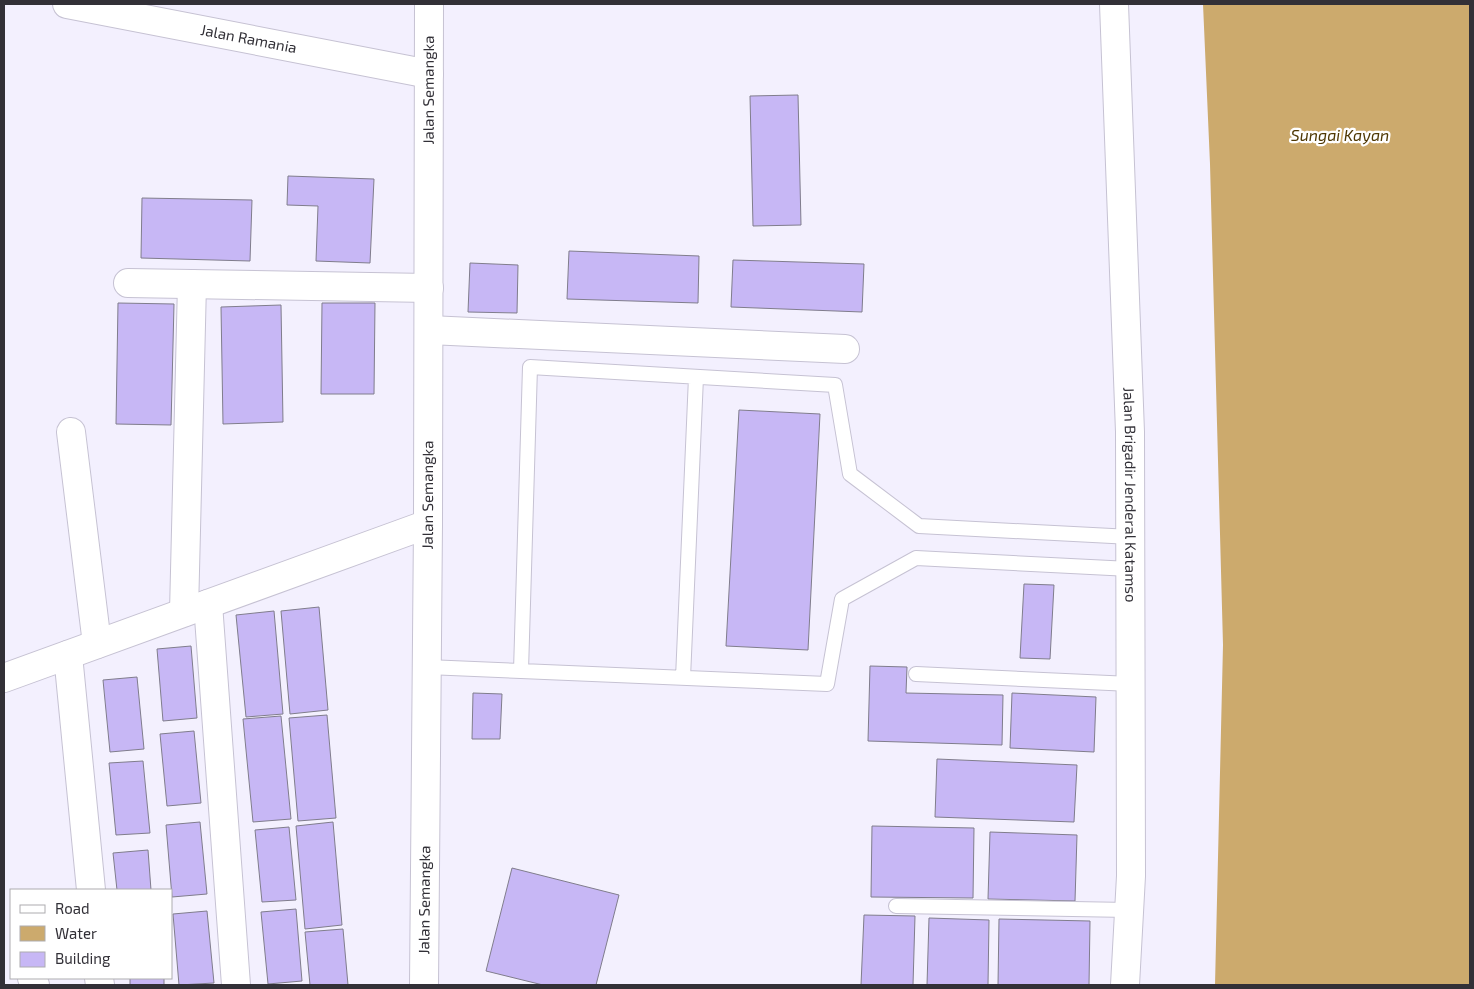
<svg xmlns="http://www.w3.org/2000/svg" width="1474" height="989" viewBox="0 0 1474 989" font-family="'Exo 2',sans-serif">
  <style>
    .water { fill: #ccaa6d }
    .building { fill: #c7b7f5; stroke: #807d8c }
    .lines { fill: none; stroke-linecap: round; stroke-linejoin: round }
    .service-casing { stroke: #c6c2d3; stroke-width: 16 }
    .minor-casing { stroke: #c6c2d3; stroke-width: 30 }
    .tertiary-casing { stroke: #c6c2d3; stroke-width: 30 }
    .trunk-casing { stroke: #c6c2d3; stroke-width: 30 }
    .service { stroke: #fff; stroke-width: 14 }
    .minor { stroke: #fff; stroke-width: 28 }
    .tertiary { stroke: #fff; stroke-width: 28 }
    .trunk { stroke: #fff; stroke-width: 28 }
    .labels { text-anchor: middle; stroke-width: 4.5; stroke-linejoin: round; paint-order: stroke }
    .street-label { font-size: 15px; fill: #323037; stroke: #fff }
    .water-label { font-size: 16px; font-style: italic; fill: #4f3804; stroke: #fff }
  </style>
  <rect width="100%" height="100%" fill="#f3f0fe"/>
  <path class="water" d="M1203 4H1470V985H1215L1223 645 1210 164Z"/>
  <path class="building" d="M798 95 801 225 753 226 750 96Z
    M288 176 374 179 370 263 316 261 318 206 287 205Z
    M142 198 252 200 250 261 141 258Z
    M569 251 699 256 698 303 567 299Z
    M733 260 864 264 862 312 731 307Z
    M470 263 518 265 517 313 468 312Z
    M118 303 174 304 171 425 116 424Z
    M322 303H375L374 394H321Z
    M281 305 283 422 223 424 221 307Z
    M739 410 820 414 808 650 726 646Z
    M1024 584 1054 585 1050 659 1020 658Z
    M319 607 328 710 290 714 281 611Z
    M274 611 283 714 246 717 236 615Z
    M191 646 197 718 163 721 157 649Z
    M870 666 907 667 906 693 1003 695 1002 745 868 741Z
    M137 677 144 749 110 752 103 680Z
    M473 693 502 694 500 739H472Z
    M1012 693 1096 697 1094 752 1010 748Z
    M327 715 336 818 298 821 289 718Z
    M281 716 291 819 253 822 243 719Z
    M194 731 201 803 167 806 160 734Z
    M937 759 1077 765 1074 822 935 817Z
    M143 761 150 833 116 835 109 763Z
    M200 822 207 894 172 897 166 825Z
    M333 822 342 925 305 929 296 826Z
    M872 826 974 828 973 898 871 897Z
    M289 827 296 900 262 902 255 830Z
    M990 832 1077 835 1075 901 988 899Z
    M148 850 151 890H117L113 853Z
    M512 868 619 895 596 985H543L486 971Z
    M296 909 302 981 268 984 261 912Z
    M207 911 214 983 179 985 173 914Z
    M864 915 915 916 913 985H861Z
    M929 918 989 920 988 985H927Z
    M999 919 1090 921 1089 985H998Z
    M343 929 348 985H310L305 932Z
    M130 978H164V985H130Z"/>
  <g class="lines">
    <g class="service-casing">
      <path id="service" d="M1130 569 916 558 842 599 827 684 521 671 530 367 835 385 850 474 919 526 1131 537
        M427 667 521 671
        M916 674 1131 684
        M683 678 696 377
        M896 906 1129 910"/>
    </g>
    <g class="minor-casing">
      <g id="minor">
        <path id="s1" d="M67 4 429 74"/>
        <path d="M128 283 429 288"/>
        <path d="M429 330 845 349"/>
        <path d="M71 432 97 644"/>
        <path d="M208 604 236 985"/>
        <path d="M184 612 192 284"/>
        <path d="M68 655 91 890"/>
        <path d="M4 678 428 524"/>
        <path d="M32 978 35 985"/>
        <path d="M99 978 100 985"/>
      </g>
    </g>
    <g class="tertiary-casing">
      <g id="tertiary">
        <path id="s2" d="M424 985 428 524 429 4"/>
      </g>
    </g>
    <g class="trunk-casing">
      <g id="trunk">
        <path id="s3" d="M1114 4 1130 432 1131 876 1125 985"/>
      </g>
    </g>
    <use href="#service" class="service"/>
    <use href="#minor" class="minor"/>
    <use href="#tertiary" class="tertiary"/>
    <use href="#trunk" class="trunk"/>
  </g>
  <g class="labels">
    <g class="street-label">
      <text dy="5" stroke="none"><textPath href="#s1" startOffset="185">Jalan Ramania</textPath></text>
      <text dy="5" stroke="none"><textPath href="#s2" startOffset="895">Jalan Semangka</textPath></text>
      <text dy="5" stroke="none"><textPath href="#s3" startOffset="491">Jalan Brigadir Jenderal Katamso</textPath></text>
      <text dy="5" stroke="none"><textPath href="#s2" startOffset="490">Jalan Semangka</textPath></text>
      <text dy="5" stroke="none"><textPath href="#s2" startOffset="85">Jalan Semangka</textPath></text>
    </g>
    <g class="water-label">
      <text x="1340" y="141">Sungai Kayan</text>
    </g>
  </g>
  <rect width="1474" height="989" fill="none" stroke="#323037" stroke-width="10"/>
  <rect x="10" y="889" width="162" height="90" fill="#ffffff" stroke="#adacaf"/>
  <rect x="20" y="905" width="25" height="8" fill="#ffffff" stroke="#adacaf"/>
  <text x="55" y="914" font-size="15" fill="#323037">Road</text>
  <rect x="20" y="926" width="25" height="15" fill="#ccaa6d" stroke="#adacaf"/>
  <text x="55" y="939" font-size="15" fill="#323037">Water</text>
  <rect x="20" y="952" width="25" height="15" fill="#c7b7f5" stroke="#adacaf"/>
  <text x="55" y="964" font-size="15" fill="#323037">Building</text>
</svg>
